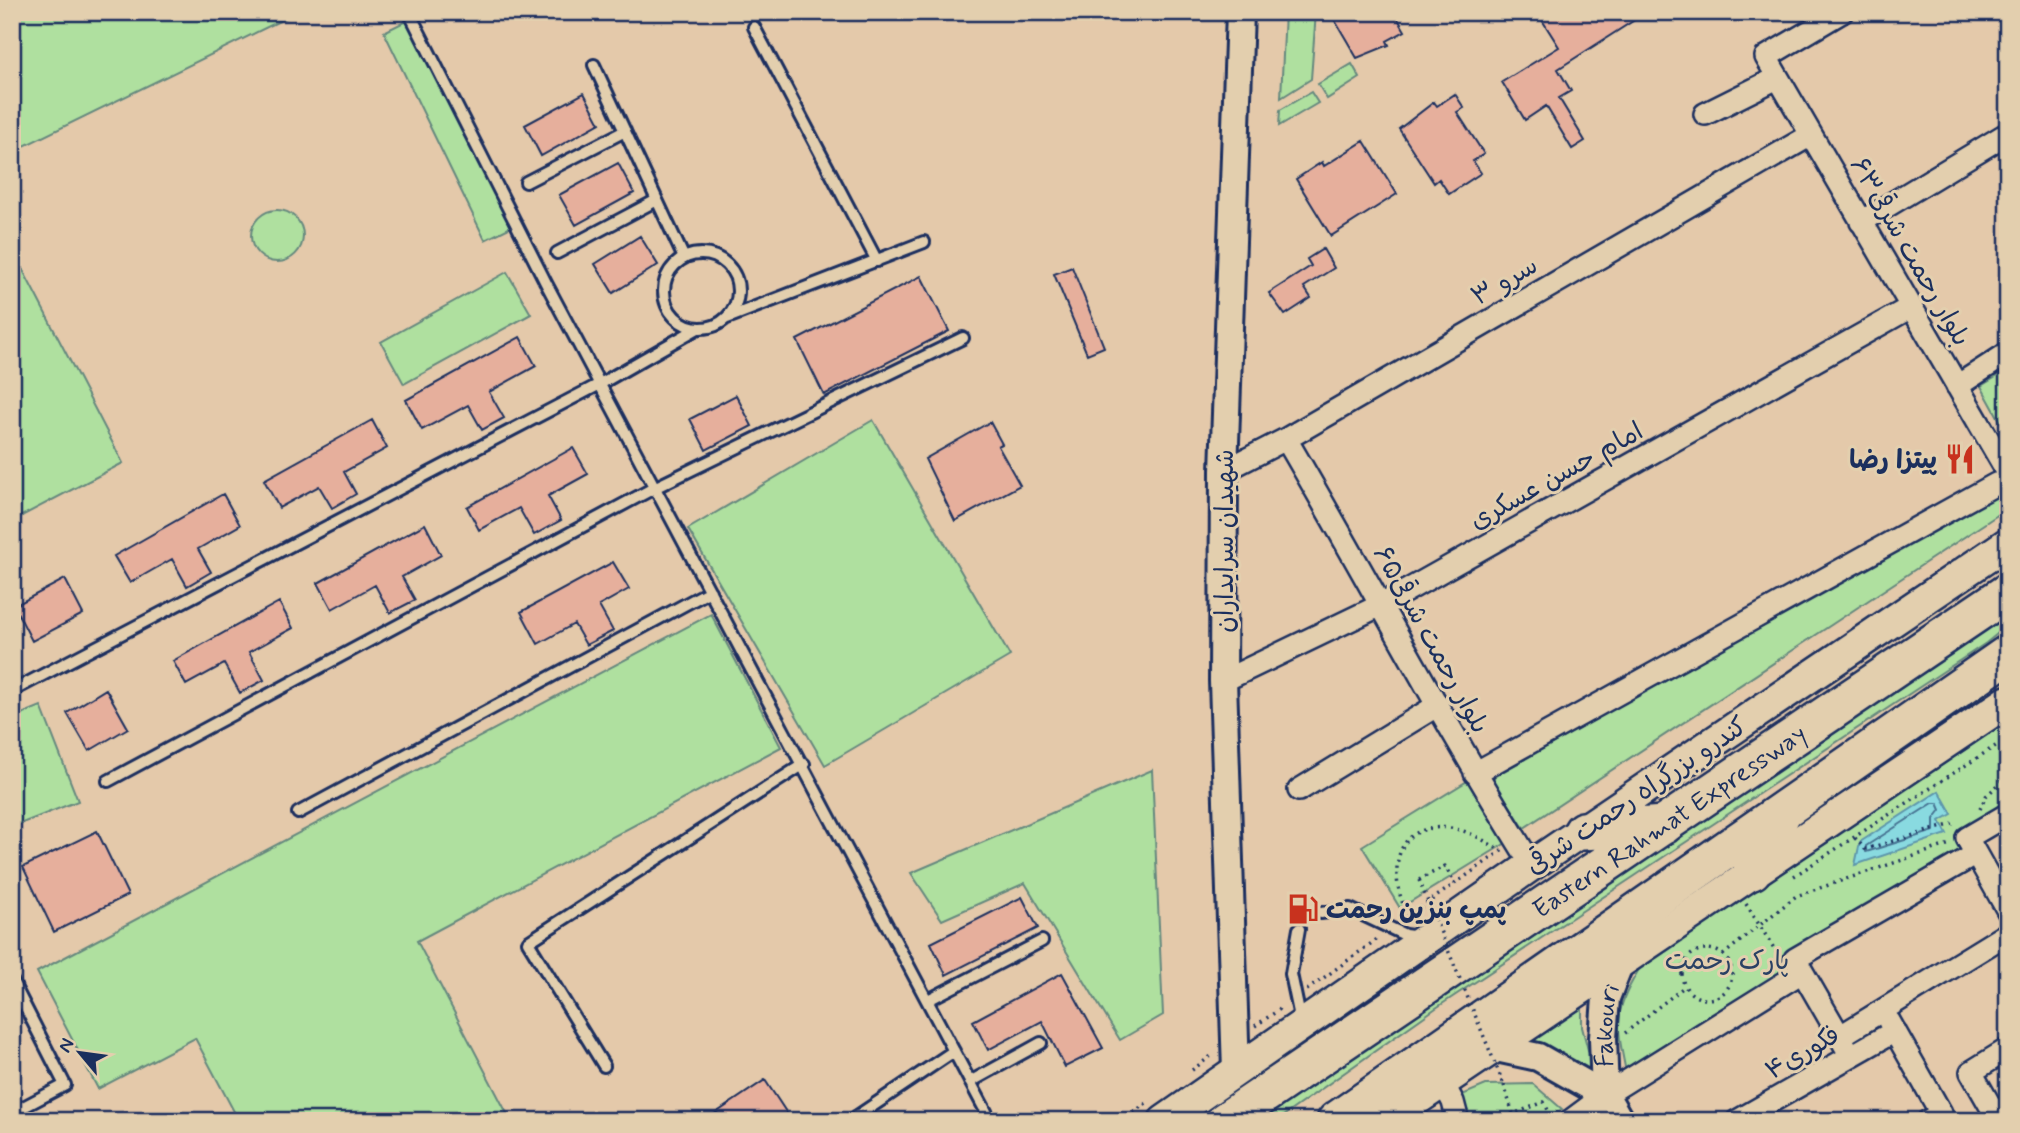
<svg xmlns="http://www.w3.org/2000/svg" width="2020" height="1133" viewBox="0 0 2020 1133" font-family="Mynerve,'Playpen Sans Arabic',sans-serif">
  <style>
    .green { fill: #afe09f; stroke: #65887e; stroke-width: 2 }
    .water { fill: #89dae0; stroke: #5d96ac; stroke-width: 2 }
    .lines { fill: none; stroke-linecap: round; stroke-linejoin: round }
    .shore { stroke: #477392; stroke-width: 2 }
    .building { fill: #e6af9c; stroke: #1b2f5e; stroke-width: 2 }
    .service-casing { stroke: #1b2f5e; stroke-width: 16 }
    .minor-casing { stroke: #1b2f5e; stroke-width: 26 }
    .tertiary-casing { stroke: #1b2f5e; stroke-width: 32 }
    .secondary-casing { stroke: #1b2f5e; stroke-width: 35 }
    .trunk-casing { stroke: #1b2f5e; stroke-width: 42 }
    .path { stroke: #1b2f5e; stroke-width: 3.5; stroke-dasharray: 2 5; stroke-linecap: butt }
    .service { stroke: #e3cfae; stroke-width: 10 }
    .minor { stroke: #e3cfae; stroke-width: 21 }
    .tertiary { stroke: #e3cfae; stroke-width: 26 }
    .secondary { stroke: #e3cfae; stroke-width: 30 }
    .trunk { stroke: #e3cfae; stroke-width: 37 }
    .path-bridge { stroke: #1b2f5e; stroke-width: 3.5; stroke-dasharray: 2 5; stroke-linecap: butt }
    .labels { text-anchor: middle; stroke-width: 6; stroke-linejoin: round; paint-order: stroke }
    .street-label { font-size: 26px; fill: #1b2f5e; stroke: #e3cfae }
    .poi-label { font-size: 26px; font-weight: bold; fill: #1b2f5e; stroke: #e3cfae; text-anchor: end }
    .park-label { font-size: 26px; fill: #2a4164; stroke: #e3cfae }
  </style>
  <rect width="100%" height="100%" fill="#e4c9aa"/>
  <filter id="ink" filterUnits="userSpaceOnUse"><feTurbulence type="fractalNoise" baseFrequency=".0143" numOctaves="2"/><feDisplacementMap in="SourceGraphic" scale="14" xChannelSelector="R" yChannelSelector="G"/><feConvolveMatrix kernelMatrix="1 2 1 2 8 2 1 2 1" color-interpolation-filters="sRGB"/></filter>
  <g filter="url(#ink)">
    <path class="green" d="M12 12H298L12 152Z
      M1285 12H1316L1311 79 1281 98Z
      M410 19 511 227 485 240 384 32Z
      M1352 64 1360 78 1327 99 1318 84Z
      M1311 92 1318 103 1279 126 1280 110Z
      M251 236a26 26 0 1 1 52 0a26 26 0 1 1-52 0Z
      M12 249 123 463 12 521Z
      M507 272 531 314 404 384 381 342Z
      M2008 370V435L1981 386Z
      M873 420 1010 656 825 765 688 529Z
      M1994 490 2005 510 1524 828 1492 778Z
      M2008 610V625L1986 643 1436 1008 1276 1121H1243Z
      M711 614 781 747 417 941 511 1121H239L195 1038 98 1089 37 972Z
      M41 706 78 801 12 827V718Z
      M2008 721V813L1967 838 1958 850 1963 857 1778 962 1786 979 1626 1072C1615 1018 1614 1012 1642 964Z
      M1152 770 1163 1015 1120 1040 1025 883 942 920 911 873Z
      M1469 780 1506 843 1400 908 1362 846Z
      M1582 998V1027L1598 1088 1515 1039Z
      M1533 1084 1562 1109 1541 1121H1461L1455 1098 1486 1085Z"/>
    <path class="water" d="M1939 791 1952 814 1940 821 1947 834 1855 865 1860 842Z"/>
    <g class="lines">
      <path class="shore" d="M1933 803H1938L1941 810 1934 819V831L1866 852V846Z"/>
    </g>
    <path class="building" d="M1330 12H1394L1405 31 1387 41 1389 45 1357 58Z
      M1537 12H1647L1558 69 1571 91 1559 98 1585 141 1572 149 1546 106 1525 120 1502 82 1559 47Z
      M584 93 600 123 541 156 525 125Z
      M1455 94 1464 108 1457 112 1484 154 1473 161 1481 173 1449 194 1439 179 1434 183 1399 129 1434 102 1437 106Z
      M1364 141 1397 194 1331 236 1296 179 1322 162 1324 166Z
      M618 163 634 193 576 225 559 195Z
      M640 236 658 265 613 293 595 264Z
      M1323 249 1334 268 1304 287 1311 298 1285 315 1269 293 1311 266 1307 259Z
      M1072 267 1104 347 1087 354 1054 274Z
      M921 276 949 331 824 395 797 340Z
      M520 337 536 366 489 392 504 418 482 430 468 405 422 430 406 400Z
      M736 395 752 426 706 450 690 419Z
      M372 420 387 448 344 472 356 494 332 508 319 486 279 508 264 480Z
      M990 422 1002 444 998 446 1020 485 955 521 925 459Z
      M573 448 588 474 548 496 561 520 534 535 519 508 479 530 467 507Z
      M223 494 240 525 198 549 211 572 187 586 172 559 130 583 114 556Z
      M425 524 441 555 402 577 415 600 390 613 375 585 332 609 318 583Z
      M613 562 629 589 599 606 613 631 586 645 574 624 538 644 521 612Z
      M65 579 83 614 32 641 14 606Z
      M279 602 293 628 249 652 264 680 240 693 224 664 186 685 173 661Z
      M106 689 128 728 89 751 67 713Z
      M97 831 128 895 54 932 23 867Z
      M1022 897 1038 928 946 975 931 943Z
      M1062 973 1103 1048 1065 1067 1042 1021 988 1050 973 1021Z
      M765 1080 792 1121H704Z"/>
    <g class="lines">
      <g class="service-casing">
        <path id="service" d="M409 12 546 283 991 1121
          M754 27 877 261
          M594 65 684 258
          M526 182 625 131
          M557 253 657 200
          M664 291a37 37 0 1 1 74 0a37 37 0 1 1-74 0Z
          M727 318 924 242
          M14 690 600 384 698 328
          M108 781 654 488 963 338
          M298 813 710 591
          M1321 913 1350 909 1405 935 1419 937
          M1299 929 1291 974 1301 1022
          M12 981 65 1085 12 1113
          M928 1000 1042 941
          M604 1066 528 942 804 764
          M970 1082 1041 1043
          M850 1121 954 1051"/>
      </g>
      <g class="minor-casing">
        <path id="minor" d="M1842 12 1766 57 2008 473
          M1705 114 1777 78
          M1861 222 2008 133
          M1957 386 2008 353
          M1286 439C1369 580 1445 726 1532 865
          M1224 471 1286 439 1811 135
          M1223 681 1383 604 1911 307
          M1475 773 1996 484
          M1299 790 1438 705
          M2008 814 1967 838 2008 911
          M1889 1021 1941 1113 1928 1121
          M1839 1037 2008 933
          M1851 1056 1795 959 1976 854
          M1442 1081 1453 1102 1458 1121
          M1570 1121 1605 1095 1802 972
          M1737 1121 1895 1031
          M1999 1121 1971 1072 2008 1049"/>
      </g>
      <g class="tertiary-casing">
        <g id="tertiary">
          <path d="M1492 1047 1538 1057 1605 1095"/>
          <path d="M1236 1070 1223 681 1224 471 1240 12"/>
          <path id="s1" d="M1620 1121 1605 1095 1603 1038 1606 998 1621 960"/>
        </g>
      </g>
      <g class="secondary-casing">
        <path id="secondary" d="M1164 1121 1532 865 2008 543
          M1385 1121 2008 701"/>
      </g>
      <g class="trunk-casing">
        <g id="trunk">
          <path d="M1583 831 1664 825"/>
          <path d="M1752 871 1782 813"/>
          <path id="s2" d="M1225 1121 2008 592"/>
          <path d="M1336 1121 2008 654"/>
        </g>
      </g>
      <path class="path" d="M1980 809 1986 796 2008 776
        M1855 838 1865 849 1953 824
        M1794 876 2008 738
        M1419 880 1445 866 1455 884
        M1746 904 1777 953
        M1408 916C1388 875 1391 822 1450 828 1468 830 1485 841 1500 850
        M1403 920 1503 850
        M1682 974a25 25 0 1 1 50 0a25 25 0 1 1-50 0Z
        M1723 955 1796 896 1950 844
        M1307 990 1380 937
        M1255 1026 1283 1007
        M1625 1033 1684 987
        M1192 1070 1214 1054
        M1504 1085 1513 1114 1544 1102 1552 1118
        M1122 1121 1149 1101"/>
      <use href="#service" class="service"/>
      <use href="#minor" class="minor"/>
      <use href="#tertiary" class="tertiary"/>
      <use href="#secondary" class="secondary"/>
      <use href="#trunk" class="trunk"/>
      <path class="path-bridge" d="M1419 880 1504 1085"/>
    </g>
  </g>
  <defs>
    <g id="restaurant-bare" transform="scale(2.415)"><path d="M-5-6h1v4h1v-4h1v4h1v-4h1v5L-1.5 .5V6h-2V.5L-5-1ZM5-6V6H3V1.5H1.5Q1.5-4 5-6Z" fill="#c8321e" stroke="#e3cfae" stroke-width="2.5" paint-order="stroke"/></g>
    <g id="fuel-bare" transform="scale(2.415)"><path d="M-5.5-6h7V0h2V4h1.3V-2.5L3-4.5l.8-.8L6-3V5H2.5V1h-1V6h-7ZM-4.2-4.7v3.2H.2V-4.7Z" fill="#c8321e" stroke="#e3cfae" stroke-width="2.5" paint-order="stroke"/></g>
  </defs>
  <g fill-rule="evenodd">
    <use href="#restaurant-bare" x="1960" y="459"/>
    <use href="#fuel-bare" x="1303" y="909"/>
  </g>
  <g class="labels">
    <g class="street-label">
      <text transform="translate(1911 251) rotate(60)" y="9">بلوار رحمت شرقی۶۳</text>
      <text transform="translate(1504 280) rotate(-30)" y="9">سرو ۳</text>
      <text transform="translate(1556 475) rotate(-29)" y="9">امام حسن عسکری</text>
      <text transform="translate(1224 541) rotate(-90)" y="9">شهیدان سرایداران</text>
      <text transform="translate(1432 639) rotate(61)" y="9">بلوار رحمت شرقی۶۵</text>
      <text transform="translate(1636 795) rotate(-34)" y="9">کندرو بزرگراه رحمت شرقی</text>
      <text dy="9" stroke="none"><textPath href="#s2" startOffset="536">Eastern Rahmat Expressway</textPath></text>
      <text dy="9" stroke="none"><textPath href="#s1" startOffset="100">Fakouri</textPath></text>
      <text transform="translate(1802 1052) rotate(-30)" y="9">فکوری۴</text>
    </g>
    <g class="poi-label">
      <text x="1937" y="468">پیتزا رضا</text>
      <text x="1326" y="918" text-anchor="start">پمپ بنزین رحمت</text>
    </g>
    <g class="park-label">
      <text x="1727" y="969">پارک رحمت</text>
    </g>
  </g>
  <rect width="2020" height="1133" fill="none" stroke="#e3cfae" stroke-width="42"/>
  <rect x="21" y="21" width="1978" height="1091" fill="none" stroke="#1b2f5e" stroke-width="2.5" filter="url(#ink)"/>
  <g transform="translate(80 1053) rotate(299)" stroke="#e3cfae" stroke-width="5" paint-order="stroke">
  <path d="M0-5L12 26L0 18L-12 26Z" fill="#1b2f5e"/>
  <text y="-10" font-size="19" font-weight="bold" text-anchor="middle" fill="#1b2f5e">N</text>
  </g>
</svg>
